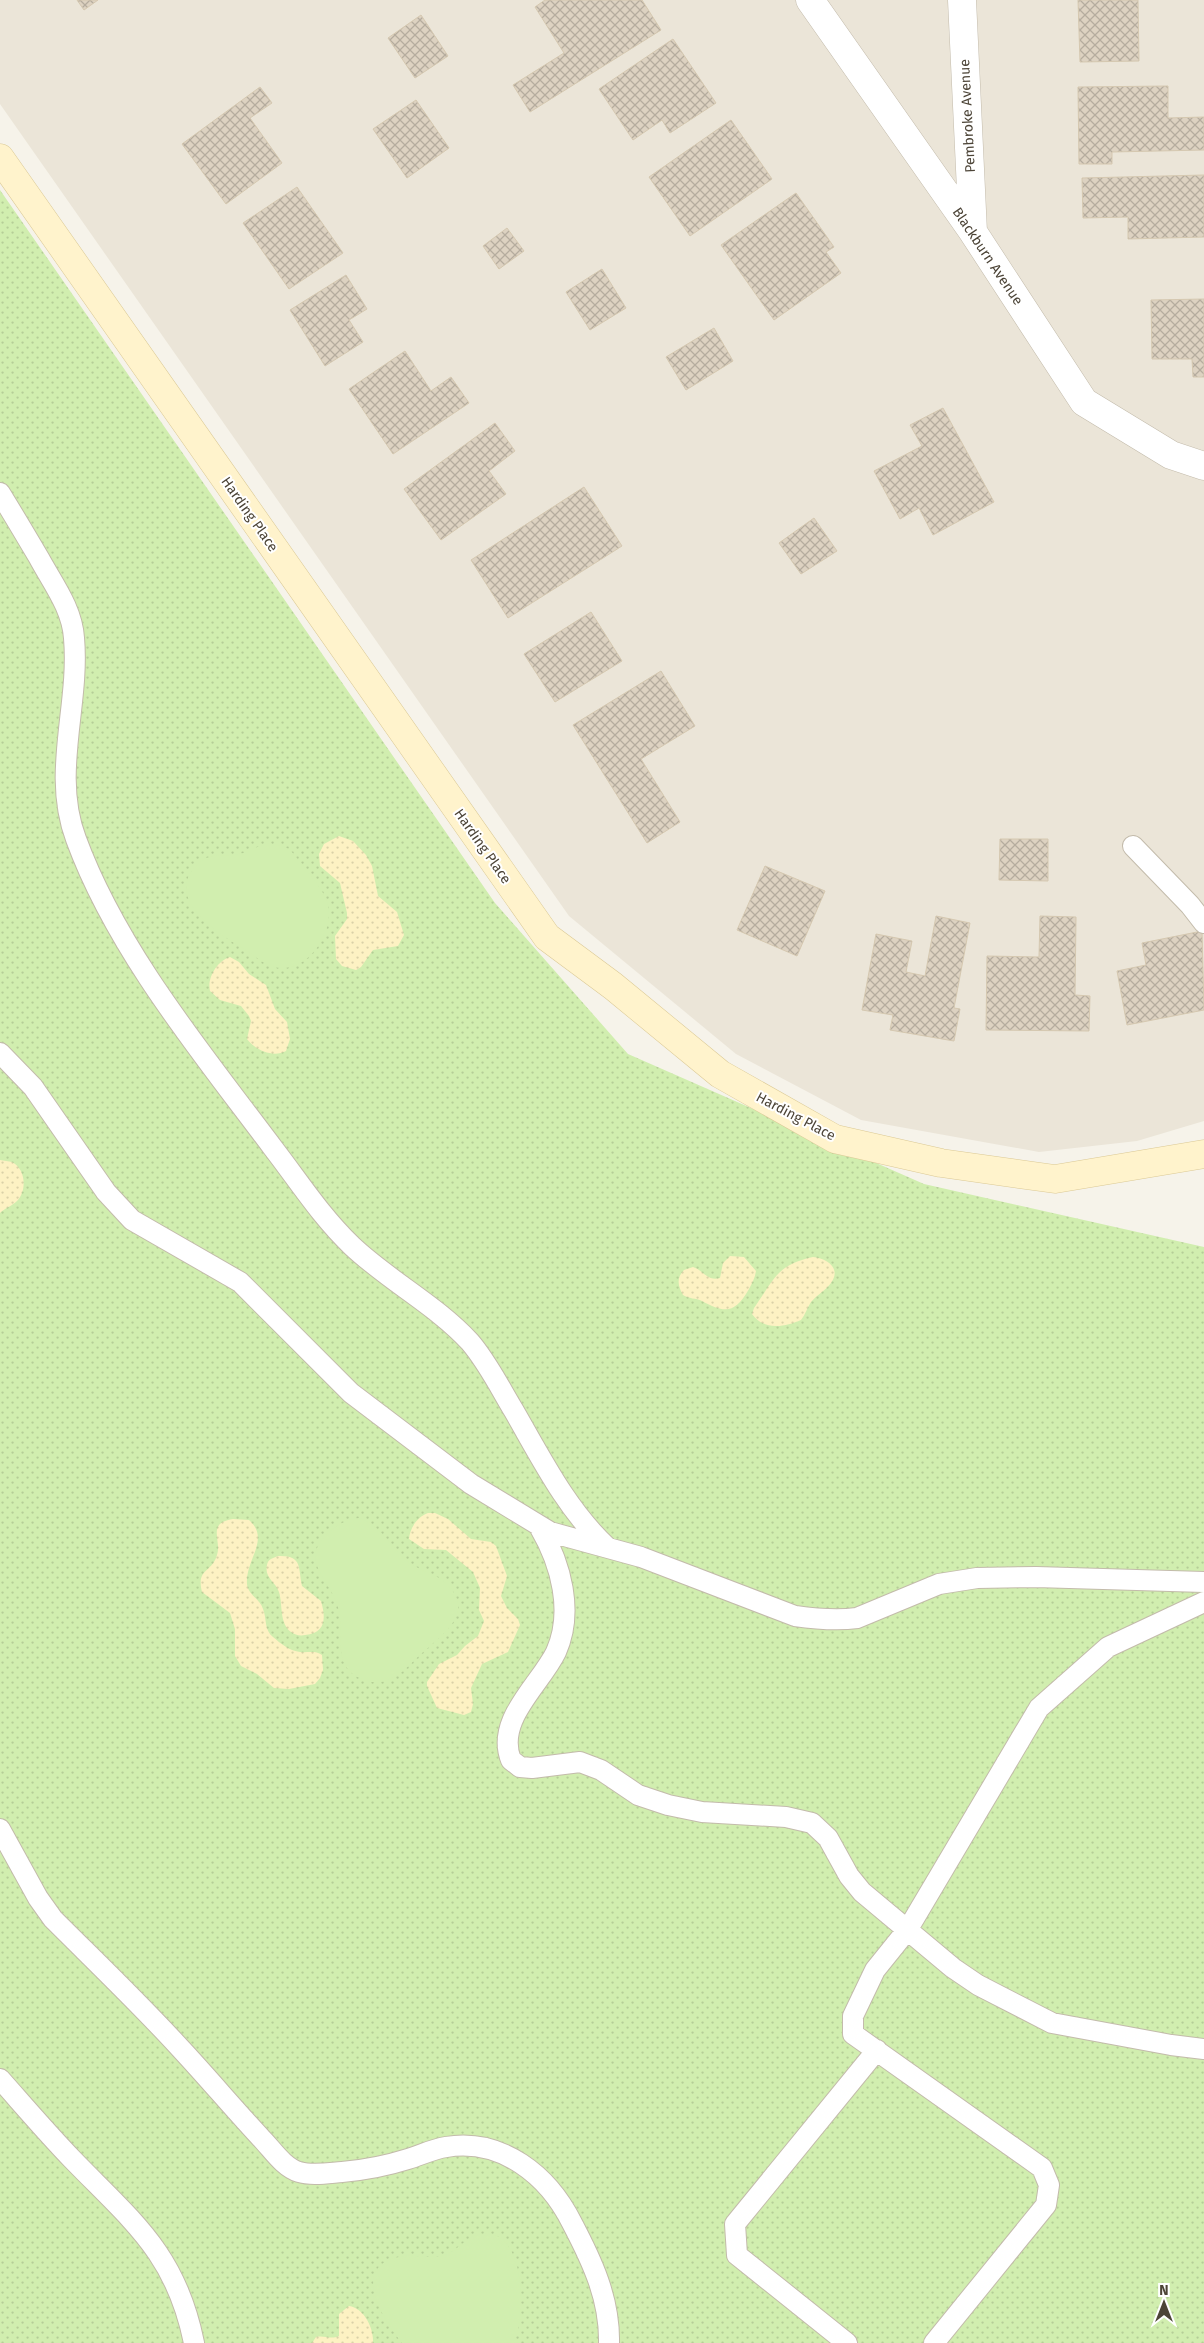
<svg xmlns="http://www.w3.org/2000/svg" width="1204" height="2343" viewBox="0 0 1204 2343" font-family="'Fira Sans',sans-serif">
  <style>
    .residential { fill: #ebe5d8 }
    .grass { fill: url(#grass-dots) }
    .sand { fill: url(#sand-dots) }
    .garden { fill: #d1eeaf }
    .building { fill: url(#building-cross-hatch); stroke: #d5c8b0 }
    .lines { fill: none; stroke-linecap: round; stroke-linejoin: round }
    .lane-casing { stroke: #c3bbab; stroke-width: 22 }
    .street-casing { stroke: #c3bbab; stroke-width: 29 }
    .secondary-casing { stroke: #dbc995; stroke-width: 29 }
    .lane { stroke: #fff; stroke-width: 20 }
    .street { stroke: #fff; stroke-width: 28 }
    .secondary { stroke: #fff3cc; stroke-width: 28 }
    .labels { text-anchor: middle; stroke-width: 4; stroke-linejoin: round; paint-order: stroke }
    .street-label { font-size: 14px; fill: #4c4437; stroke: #fff }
  </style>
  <defs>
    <pattern id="grass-dots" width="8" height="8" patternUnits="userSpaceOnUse" patternTransform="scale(1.25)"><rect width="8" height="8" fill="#d1eeaf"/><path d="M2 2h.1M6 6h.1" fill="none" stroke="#b5cd97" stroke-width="1.8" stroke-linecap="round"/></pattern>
    <pattern id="sand-dots" width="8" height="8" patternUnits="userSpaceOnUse" patternTransform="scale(1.25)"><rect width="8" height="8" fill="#fdf2c3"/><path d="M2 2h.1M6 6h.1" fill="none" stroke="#dad1a8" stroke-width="1.8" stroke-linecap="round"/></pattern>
    <pattern id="building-cross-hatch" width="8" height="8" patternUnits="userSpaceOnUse" patternTransform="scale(1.25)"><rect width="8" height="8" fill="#ddd2c1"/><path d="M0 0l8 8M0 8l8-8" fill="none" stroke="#b5ac9e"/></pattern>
  </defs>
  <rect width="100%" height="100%" fill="#f6f3ea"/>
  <path class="residential" d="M0 0H1204V1121L1137 1141 1039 1152 861 1120 736 1054 569 916 0 104Z"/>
  <path class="grass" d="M0 190 495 903 628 1054 924 1184 1204 1247V2343H0Z"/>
  <path class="sand" d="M339 836 353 841 366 855 372 866 378 896 397 912 404 935 398 946 373 950 361 967 356 970 342 966 336 959 335 936 347 919V913L340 883 320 866 319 854 324 844Z
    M230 957 239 962 249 974 266 985 275 1009 287 1022 290 1039 286 1051C273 1058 255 1050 247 1039L251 1021 249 1016 241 1006 220 1000 210 991C207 978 217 961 230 957Z
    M0 1160C3 1161 9 1161 12 1162 26 1169 27 1191 17 1201 12 1206 5 1208 0 1213Z
    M730 1256 744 1257 756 1271C755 1278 752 1283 749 1289 735 1313 726 1314 702 1301 696 1298 689 1299 683 1295 678 1286 676 1278 684 1270L693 1267C703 1270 708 1282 720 1278L723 1263Z
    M813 1257C826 1258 842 1268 831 1283 826 1290 817 1295 811 1302 807 1308 805 1315 801 1320 785 1327 764 1331 752 1314L754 1308C774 1280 776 1265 813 1257Z
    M428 1513H435L448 1519 471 1539 491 1542 496 1546 507 1576 501 1596 507 1608 518 1619 520 1625 508 1652 482 1664 471 1688 473 1704 471 1712 464 1715 437 1708 427 1686V1682L439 1664 457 1655 465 1646 478 1636 484 1621 479 1610 480 1588 473 1572 446 1550 424 1549 409 1539C410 1528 417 1517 428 1513Z
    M233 1519 249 1520C271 1539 245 1560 247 1584 248 1595 260 1599 263 1609 267 1619 264 1630 273 1637 281 1644 290 1651 300 1652 308 1653 315 1650 322 1655L323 1670 320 1678 315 1684 289 1689 274 1688 257 1674 241 1666 235 1656V1629L230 1613 202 1592C196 1568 212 1573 217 1555 222 1540 206 1523 233 1519Z
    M278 1556C303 1555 298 1568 302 1586L321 1601C326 1618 326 1633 305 1635 300 1636 295 1635 291 1632 279 1623 283 1605 279 1592 276 1582 264 1578 267 1565 268 1559 273 1558 278 1556Z
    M349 2306C364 2308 374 2328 373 2343H312L316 2337C324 2335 331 2340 339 2336V2314Z"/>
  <path class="garden" d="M268 843 282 846 289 849C298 859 323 889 327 901 336 928 312 968 282 968 265 968 254 954 239 946 214 931 162 896 199 863 210 852 226 857 239 854 249 852 258 846 268 843Z
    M359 1518C380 1525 391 1547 407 1561 419 1571 439 1574 449 1586 472 1613 447 1630 428 1648 419 1655 411 1664 403 1671 393 1679 380 1685 368 1681 328 1670 346 1635 338 1607 330 1579 298 1561 328 1533 336 1525 348 1519 359 1518Z
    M476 2234C482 2234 489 2233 495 2235 526 2248 525 2318 514 2343H402C384 2321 349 2267 399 2257 413 2253 430 2260 444 2255 456 2251 465 2240 476 2234Z"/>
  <path class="building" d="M77 0H98L84 10Z
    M545 0H642L661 30 530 112 513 85 564 53 535 7Z
    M1078 0H1138L1139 61 1080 62Z
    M421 15 448 56 415 78 388 38Z
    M673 39 716 103 670 133 662 120 633 140 599 89Z
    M1168 86V118L1204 117V150L1112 152V164H1079L1078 87Z
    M260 87 272 103 250 118 282 163 226 204 182 144Z
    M416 100 449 148 407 178 373 129Z
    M731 120 772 179 690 236 649 177Z
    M1204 175V237L1128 239V217L1083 218 1082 178Z
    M297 187 343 253 289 289 243 223Z
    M796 193 834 247 826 252 841 273 774 320 721 245Z
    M507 228 524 251 499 269 483 246Z
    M602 269 626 308 590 330 566 292Z
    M346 275 367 309 349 320 363 342 325 366 290 310Z
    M1204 299V377H1193L1192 359H1152L1151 300Z
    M714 328 733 361 686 390 666 357Z
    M405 351 431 391 451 377 469 403 393 454 349 389Z
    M943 408 994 502 933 535 919 508 900 519 874 471 922 446 910 425Z
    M495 423 515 451 489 471 506 494 441 540 404 489Z
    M584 487 622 546 508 618 471 560Z
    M814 518 837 551 801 574 779 543Z
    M591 612 622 661 555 702 524 654Z
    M661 671 695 726 641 759 680 822 647 843 573 725Z
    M1000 839H1048V881L999 880Z
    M765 866 825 891 797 956 737 930Z
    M936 916 970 923 954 1008 960 1009 954 1041 890 1030 893 1015 862 1010 876 934 912 941 906 972 925 976Z
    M1040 916 1076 917 1075 995 1090 996 1089 1031 986 1030 987 956 1039 957Z
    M1202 931 1204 1010 1127 1025 1117 971 1146 965 1142 943Z"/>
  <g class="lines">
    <g class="lane-casing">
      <path id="lane" d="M0 493C13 514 26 536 39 558 53 584 72 608 74 638 80 706 51 773 76 839 117 951 202 1053 273 1148 300 1183 320 1215 352 1246 389 1281 436 1305 470 1342 488 1363 500 1388 514 1411 541 1458 567 1510 607 1547
        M1133 846 1190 905 1204 923
        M0 1053 33 1087 106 1192 132 1220 240 1282 351 1393 471 1484 550 1532 641 1557 795 1616C816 1619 836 1621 857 1618L939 1584 977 1578 1036 1577 1204 1582
        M540 1528C561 1564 574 1612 556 1652 540 1685 495 1720 511 1760L520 1767 532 1768 580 1762 601 1770 638 1795 668 1805 702 1812 786 1817 812 1823 828 1838 849 1876 862 1892 953 1968 978 1985 1052 2023 1171 2045 1204 2049
        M0 1829 38 1898 53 1919C96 1962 140 2004 181 2049 208 2078 234 2109 261 2138 272 2149 283 2167 299 2172 312 2176 329 2173 342 2172 365 2170 386 2166 408 2159 421 2155 433 2149 446 2147 502 2138 548 2175 572 2223 592 2261 610 2299 609 2343
        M0 2079C24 2106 47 2133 72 2159 132 2221 176 2253 194 2343
        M847 2343 737 2255 735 2224 877 2050
        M934 2343 1046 2205 1049 2185 1042 2168 853 2034V2016L875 1970 908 1929 1039 1708 1108 1647 1204 1602"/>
    </g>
    <g class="street-casing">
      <path id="street" d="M810 0 973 232 1084 402 1171 455 1204 466
        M962 0 973 232"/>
    </g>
    <g class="secondary-casing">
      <path id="secondary" d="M0 158 547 937 613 986 720 1074 835 1139 941 1163 1055 1179 1204 1154"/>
    </g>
    <use href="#lane" class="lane"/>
    <use href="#street" class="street"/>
    <use href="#secondary" class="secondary"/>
  </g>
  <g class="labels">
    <g class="street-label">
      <text transform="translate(967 116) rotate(-93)" y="5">Pembroke Avenue</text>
      <text transform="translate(988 256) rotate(56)" y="5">Blackburn Avenue</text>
      <text transform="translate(250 514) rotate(55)" y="5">Harding Place</text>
      <text transform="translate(483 846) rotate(55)" y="5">Harding Place</text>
      <text transform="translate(796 1116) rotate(28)" y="5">Harding Place</text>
    </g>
  </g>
  <g transform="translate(1164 2303)" stroke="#ffffff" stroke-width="4" paint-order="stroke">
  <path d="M0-4L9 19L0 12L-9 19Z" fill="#4c4437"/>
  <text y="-8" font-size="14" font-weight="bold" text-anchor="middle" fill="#4c4437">N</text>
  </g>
</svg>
